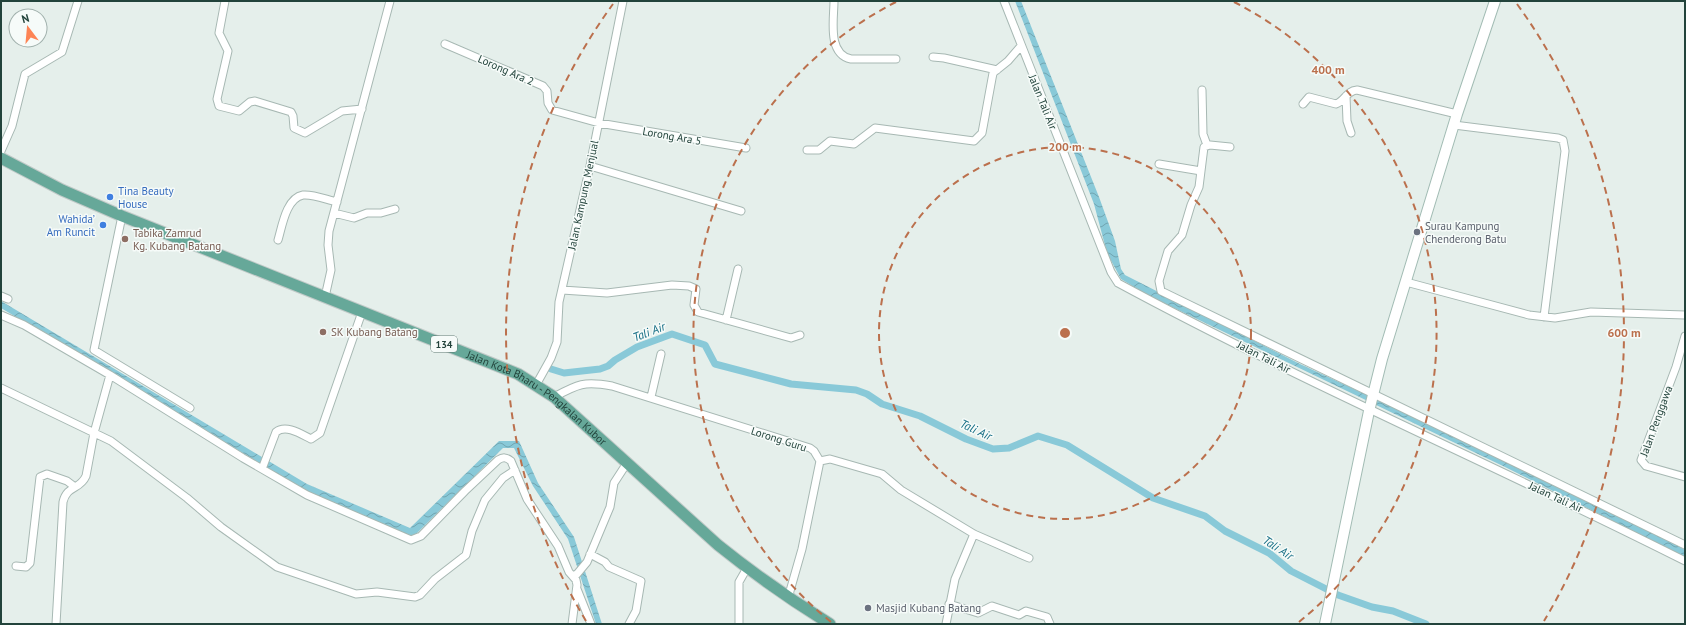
<svg xmlns="http://www.w3.org/2000/svg" width="1686" height="625" viewBox="0 0 1686 625" font-family="'PT Sans',sans-serif">
  <style>
    .water { fill: url(#water-waves) }
    .lines { fill: none; stroke-linecap: round; stroke-linejoin: round }
    .canal { stroke: #89c9d8; stroke-width: 7 }
    .street-casing { stroke: #a7b8b3; stroke-width: 9 }
    .secondary-casing { stroke: #a2bcb4; stroke-width: 12 }
    .primary-casing { stroke: #c1cac8; stroke-width: 13 }
    .street { stroke: #fff; stroke-width: 7 }
    .secondary { stroke: #fff; stroke-width: 10 }
    .primary { stroke: #66a899; stroke-width: 11 }
    .ring { fill: none; stroke: #bb704d; stroke-width: 2; stroke-dasharray: 7 5 }
    .shop-dot { fill: #3f7fe0; stroke: #f6fbf9; stroke-width: 1.5 }
    .worship-dot { fill: #6b7280; stroke: #f6fbf9; stroke-width: 1.5 }
    .education-dot { fill: #8d6e63; stroke: #f6fbf9; stroke-width: 1.5 }
    .labels { text-anchor: middle; stroke-width: 3; stroke-linejoin: round; paint-order: stroke }
    .shield { fill: #f6fbf9; stroke: #627a74; stroke-width: 1 }
    .shield-label { font-size: 10px; font-weight: bold; fill: #22433b }
    .street-label { font-size: 11px; fill: #22433b; stroke: #f6fbf9 }
    .shop-label { font-size: 11px; fill: #366cbe; stroke: #f6fbf9; text-anchor: start }
    .worship-label { font-size: 11px; fill: #5b616d; stroke: #f6fbf9; text-anchor: start }
    .education-label { font-size: 11px; fill: #785e54; stroke: #f6fbf9; text-anchor: start }
    .water-label { font-size: 12px; font-style: italic; fill: #166e85; stroke: #f6fbf9 }
    .centre { fill: #bb704d; stroke: #f6fbf9; stroke-width: 2 }
    .ring-label { font-size: 12px; text-anchor: middle; font-weight: bold; fill: #bb704d; stroke: #f6fbf9; stroke-width: 3; stroke-linejoin: round; paint-order: stroke }
  </style>
  <defs>
    <pattern id="water-waves" width="16" height="10" patternUnits="userSpaceOnUse"><rect width="16" height="10" fill="#89c9d8"/><path d="M0 5q4-4 8 0t8 0" fill="none" stroke="#70a5b0"/></pattern>
  </defs>
  <rect width="100%" height="100%" fill="#e5efeb"/>
  <path class="water" d="M1015 1H1021L1099 197 1115 241 1121 269 1125 275 1300 364 1391 406 1660 536 1685 550V557L1505 467 1149 296 1121 279 1107 253 1094 204Z
    M1 301 307 484 410 528 499 441H519L538 483 574 537 602 624H596L568 539 533 486 514 448H503L413 537 311 494 1 308Z"/>
  <g class="lines">
    <path class="canal" d="M551 369 564 373 600 369 608 366 615 360 637 347 672 334 705 345 715 364 791 384 856 390 867 394 882 404 920 416 966 439 993 449 1009 448 1038 436 1067 445 1153 498 1205 516 1225 531 1269 553 1291 571 1338 595 1372 607 1393 611 1426 624"/>
    <g class="street-casing">
      <path id="street" d="M225 1 219 33 228 51 217 99 219 106 239 111 250 102 255 101 291 112 293 116 294 128 305 133 342 111 362 109
        M834 1C834 19 827 54 851 59H896
        M1004 1 1111 272 1118 283C1303 383 1497 466 1685 561
        M445 44 543 86 547 91 548 103 552 110 599 123 746 148
        M933 57 944 58 997 70
        M1202 90 1203 134 1207 145
        M1346 96 1347 121 1351 133
        M1303 104 1309 97 1336 104C1345 101 1346 91 1357 90L1457 114
        M1454 125 1558 138 1563 140 1565 151 1544 317
        M1230 147 1210 145 1204 147 1199 187 1191 205 1182 235 1168 251 1159 281 1161 291 1685 545
        M807 150H819L830 141 854 144 875 128 974 141 982 133 993 73 1008 61 1021 46
        M1 151 12 126 25 74 62 52 78 1
        M1159 164 1201 171
        M590 166 741 211
        M334 213 354 218 367 213H381L395 209
        M122 216 94 350 190 408
        M278 240C282 227 286 198 303 195 314 194 327 200 337 202
        M1406 282 1529 315 1555 318 1591 312 1685 315
        M562 290 607 293 672 285 689 286 696 289 694 305 698 312 791 338 800 335
        M1 296 8 299
        M325 297 331 270 328 245 329 231 390 1
        M1 315 24 325 110 375 243 458 307 495 411 540 421 536 465 491 498 460C503 457 506 457 511 461L527 499 558 546 569 572 576 580 577 585 572 624
        M726 320 738 269
        M1685 336 1676 367 1641 460 1646 466 1685 477
        M536 385 551 358 557 342 559 302 590 166 623 1
        M1 388 111 441 187 498 221 527 277 567 356 594 377 592 415 597 420 595 435 579 466 555 472 531 485 500 503 478 515 470
        M554 397C578 384 584 381 612 386L810 448 814 451 820 461
        M651 397 661 354
        M820 461 830 459 882 474 901 490 974 534 1029 558
        M262 469 276 432C286 424 301 434 311 439L320 433 362 312
        M590 554 605 562 609 567 641 581 636 611 629 624
        M16 566 26 567 30 563 40 477 47 474 67 481 75 487
        M573 576 577 574 587 562 610 507 614 483 627 463
        M577 589 591 624
        M788 598 802 549 820 461
        M949 604 978 613 992 606 1019 615 1026 611 1047 617 1050 624
        M56 624 63 502C67 485 80 490 86 476L94 433 110 375
        M739 624V582L747 568
        M946 624 955 579 974 534"/>
    </g>
    <g class="secondary-casing">
      <path id="secondary" d="M1325 624 1369 411 1382 359 1457 114 1495 1"/>
    </g>
    <g class="primary-casing">
      <g id="primary">
        <path id="s1" d="M1 158 62 190 122 216 518 374 554 397 718 545C754 574 791 600 830 624"/>
      </g>
    </g>
    <use href="#street" class="street"/>
    <use href="#secondary" class="secondary"/>
    <use href="#primary" class="primary"/>
  </g>
  <g class="ring">
    <circle cx="1065" cy="333" r="186"/>
    <path d="M831 622A372 372 0 0 1 896 2M1234 2A372 372 0 0 1 1299 622"/>
    <path d="M586 621A559 559 0 0 1 613 4M1517 4A559 559 0 0 1 1544 621"/>
  </g>
  <g class="shop-dot">
    <circle cx="110" cy="197" r="4"/>
    <circle cx="103" cy="225" r="4"/>
  </g>
  <g class="worship-dot">
    <circle cx="1417" cy="232" r="4"/>
    <circle cx="868" cy="608" r="4"/>
  </g>
  <g class="education-dot">
    <circle cx="125" cy="239" r="4"/>
    <circle cx="323" cy="332" r="4"/>
  </g>
  <g class="labels">
    <rect class="shield" x="431" y="336" width="26" height="16" rx="3"/>
    <g class="shield-label">
      <text x="444" y="348">134</text>
    </g>
    <g class="street-label">
      <text transform="translate(506 70) rotate(24)" y="4">Lorong Ara 2</text>
      <text transform="translate(1043 102) rotate(68)" y="4">Jalan Tali Air</text>
      <text transform="translate(672 136) rotate(10)" y="4">Lorong Ara 5</text>
      <text transform="translate(583 195) rotate(-78)" y="4">Jalan Kampung Menjual</text>
      <text transform="translate(1264 357) rotate(27)" y="4">Jalan Tali Air</text>
      <text dy="4" stroke="none"><textPath href="#s1" startOffset="589">Jalan Kota Bharu - Pengkalan Kubor</textPath></text>
      <text transform="translate(1656 421) rotate(-70)" y="4">Jalan Penggawa</text>
      <text transform="translate(779 439) rotate(18)" y="4">Lorong Guru</text>
      <text transform="translate(1556 497) rotate(25)" y="4">Jalan Tali Air</text>
    </g>
    <g class="shop-label">
      <text x="118" y="195">Tina Beauty<tspan x="118" dy="13">House</tspan></text>
      <text x="95" y="223" text-anchor="end">Wahida’<tspan x="95" dy="13">Am Runcit</tspan></text>
    </g>
    <g class="worship-label">
      <text x="1425" y="230">Surau Kampung<tspan x="1425" dy="13">Chenderong Batu</tspan></text>
      <text x="876" y="612">Masjid Kubang Batang</text>
    </g>
    <g class="education-label">
      <text x="133" y="237">Tabika Zamrud<tspan x="133" dy="13">Kg. Kubang Batang</tspan></text>
      <text x="331" y="336">SK Kubang Batang</text>
    </g>
    <g class="water-label">
      <text transform="translate(649 332) rotate(-21)" y="4">Tali Air</text>
      <text transform="translate(976 430) rotate(25)" y="4">Tali Air</text>
      <text transform="translate(1278 548) rotate(33)" y="4">Tali Air</text>
    </g>
  </g>
  <circle cx="1065" cy="333" r="6" class="centre"/>
  <g class="ring-label">
    <text x="1328" y="74">400 m</text>
    <text x="1065" y="151">200 m</text>
    <text x="1624" y="337">600 m</text>
  </g>
  <rect width="1686" height="625" fill="none" stroke="#22433b" stroke-width="4"/>
  <g transform="translate(28 28) rotate(344)"><circle r="19" fill="#f6fbf9" stroke="#a1b1ad"/>
  <path d="M0-3L7 15L0 10L-7 15Z" fill="#fd8455"/>
  <text y="-6" font-size="11" font-weight="bold" text-anchor="middle" fill="#22433b">N</text>
  </g>
</svg>
